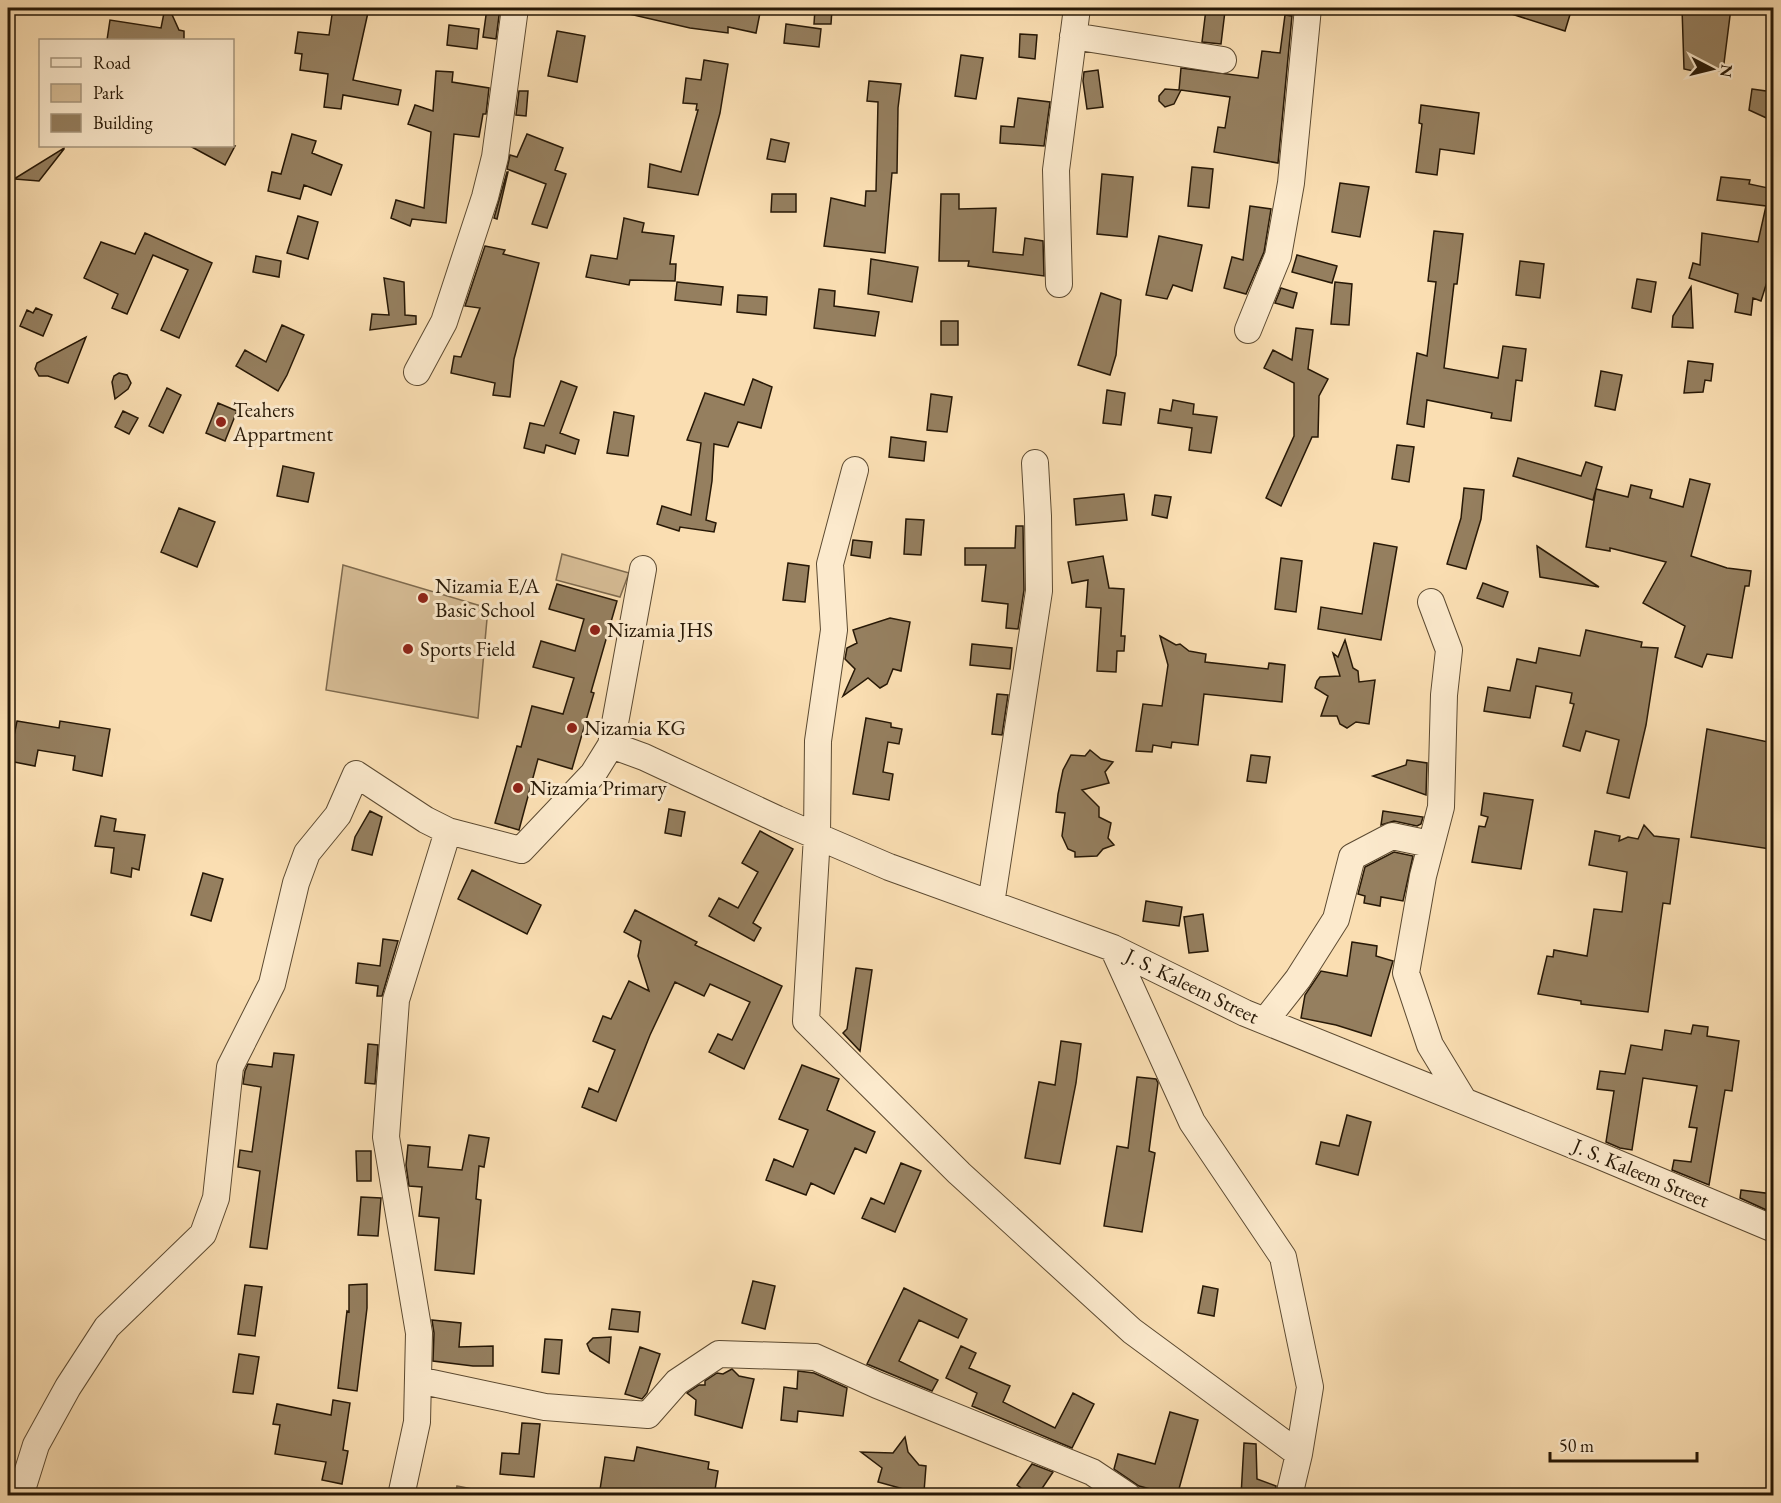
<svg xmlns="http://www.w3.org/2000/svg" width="1781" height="1503" viewBox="0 0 1781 1503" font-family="'EB Garamond',serif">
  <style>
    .green { fill: #d6bc95; stroke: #7e6a4e; stroke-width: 1.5 }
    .building { fill: #957f5f; stroke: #271806; stroke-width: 1.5 }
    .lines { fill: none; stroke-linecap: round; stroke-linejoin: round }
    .minor-casing { stroke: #5c4a31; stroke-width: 28 }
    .minor { stroke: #fceacd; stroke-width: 26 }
    .poi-dot { fill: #8f2418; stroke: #fceacd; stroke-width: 2 }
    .labels { text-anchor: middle; stroke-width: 6; stroke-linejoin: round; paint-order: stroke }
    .poi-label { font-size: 21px; fill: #271806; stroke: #fceacd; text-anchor: start }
    .street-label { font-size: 21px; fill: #271806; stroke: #fceacd }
  </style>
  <rect width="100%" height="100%" fill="#fadeb2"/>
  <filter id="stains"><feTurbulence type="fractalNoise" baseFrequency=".00333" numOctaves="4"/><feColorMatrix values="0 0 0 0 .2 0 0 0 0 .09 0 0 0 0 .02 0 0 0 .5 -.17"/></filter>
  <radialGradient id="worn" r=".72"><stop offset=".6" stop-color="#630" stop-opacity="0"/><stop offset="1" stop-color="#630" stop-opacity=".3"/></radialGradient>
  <path class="green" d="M562 554 629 573 620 597 556 580Z
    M343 565 488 608 478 718 326 690Z
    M457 1486 503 1495H455Z"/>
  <path class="building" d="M165 8H169L179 30 184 31V40H107L110 20 161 28Z
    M333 8H369L353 80 401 90 398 105 343 95 341 109 324 107 328 74 300 70 302 54 295 53 298 32 329 35Z
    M487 8H500L496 39 483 37Z
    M630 8H715L732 10V8H761L756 33 728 27V33L690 28 629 14Z
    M1502 8H1572L1565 31 1502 11Z
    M1682 8H1731L1723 71 1704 69 1703 73 1684 69Z
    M815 9H832L831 24H814Z
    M1206 9 1225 11 1221 44 1202 42Z
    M1285 15 1292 16 1278 163 1214 152 1218 127 1225 128 1230 97 1181 90 1174 104 1165 107 1159 101V96L1165 89 1179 90 1181 68 1258 78 1262 51 1280 53Z
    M786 24 821 29 819 47 784 43Z
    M449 25 479 29 477 49 447 45Z
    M557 31 585 36 577 82 548 76Z
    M1020 34 1037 35 1035 59 1019 57Z
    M961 55 983 58 976 99 955 96Z
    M704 60 728 64 720 113 698 195 648 187 650 164 681 172 698 110H696L697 104 683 103 686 78 701 80Z
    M1098 70 1103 107 1087 109 1083 81 1084 72Z
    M436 71 453 72 452 82 489 88 486 114H483L479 137 454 134 446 223 412 219 410 226 391 218 396 200 424 208 431 132 408 124 415 105 433 111Z
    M869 81 901 84 898 108 897 173H892L885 253 824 246 831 198 865 206 866 191H876L878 102 867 101Z
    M1752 89 1773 92V121L1749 110Z
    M519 91H528L526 116 516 115Z
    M1018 98 1050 102 1044 146 1000 143 1001 126 1014 127Z
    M1421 105 1479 113 1474 154 1440 149 1437 175 1416 172 1422 124 1419 123Z
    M292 134 316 141 312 153 342 165 331 195 304 185 300 199 268 191 272 172 281 174Z
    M527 134 563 148 555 170 566 174 547 228 532 224 546 184 507 169 510 155 517 157Z
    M771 139 789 143 785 162 767 159Z
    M190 146H235L225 165Z
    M64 149 39 181 14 179 64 148Z
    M1192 167 1213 169 1209 208 1188 206Z
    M507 172H508L497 219 494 218Z
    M1102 174 1133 177 1127 237 1097 234Z
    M1721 177 1750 180 1749 184 1773 189V270L1771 269 1761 301 1753 298 1751 315 1735 312 1738 294 1689 278 1693 263 1700 265 1702 233 1758 242 1766 206 1717 200Z
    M1340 183 1369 187 1360 237 1332 232Z
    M772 194H796V212H771Z
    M941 194H959V209L996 208 993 252 1023 255 1025 238 1043 241 1044 276 968 266 969 261H939Z
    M1250 206 1271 209 1264 252 1246 294 1224 288 1232 257 1243 260Z
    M298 216 318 222 308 259 287 253Z
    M624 218 644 223 642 232 674 236 670 264H676L675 281 630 280 629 285 586 277 591 255 617 259Z
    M1434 231 1463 234 1457 284H1454L1444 368 1498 378 1503 346 1526 349 1522 381 1516 380 1511 421 1491 418 1492 413 1427 400 1424 427 1407 424 1417 353 1427 356 1436 282 1428 281Z
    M145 233 212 263 179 338 161 330 188 270 153 255 127 314 112 308 118 294 84 278 101 242 135 254Z
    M1159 236 1202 245 1192 291 1173 285 1167 299 1146 295Z
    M485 246 505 250 503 254 539 263 514 359 510 397 493 395 495 383 451 373 454 356 461 357 480 308 465 306Z
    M1297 255 1337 266 1332 283 1292 272Z
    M256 256 281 261 279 277 253 272Z
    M871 259 918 267 912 302 868 294Z
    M1520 261 1544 264 1540 298 1516 295Z
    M384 278 404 282 405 315 416 316V324L370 330 372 314 389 315Z
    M1637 279 1656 282 1651 312 1632 308Z
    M677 282 723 287 721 305 675 300Z
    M1335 282 1352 284 1349 325 1331 324Z
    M1691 287 1693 328 1672 327 1673 316Z
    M1281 288 1297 293 1293 308 1275 303Z
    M819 289 835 291 834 306 879 312 875 336 814 328Z
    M1101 293 1121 300 1116 355 1110 375 1078 365Z
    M738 295 767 297 766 315 737 312Z
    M36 308 52 315 43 336 20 326 27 310 33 313Z
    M941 321H958V345H941Z
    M282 325 304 335 287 375 278 391 236 366 245 350 266 362Z
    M1296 328 1313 330 1308 369 1328 379 1319 396 1318 437H1312L1281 506 1266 498 1294 436V383L1264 368 1273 350 1292 360Z
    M86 337 68 383 48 376H39L35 369 37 363Z
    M1688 361 1713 364 1711 381 1705 380 1703 392 1684 393Z
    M1601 371 1622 375 1615 410 1595 406Z
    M119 373 127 375 131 383 128 389 115 399 112 382 114 376Z
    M753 379 772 387 761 428 738 422 728 447 714 444 712 481 706 520 716 523 714 532 680 527 679 531 657 524 662 506 691 515 701 443 687 440 705 393 744 405Z
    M561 381 577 387 560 433 579 440 575 454 546 445 544 453 524 448 530 423 544 426Z
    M167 388 181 395 163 433 149 426Z
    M1107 390 1125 393 1121 425 1103 423Z
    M931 394 952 397 947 432 927 430Z
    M1173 400 1194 404 1193 414 1217 417 1211 453 1189 450 1192 428 1158 423 1160 409 1171 411Z
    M218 403 237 411 225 441 206 433Z
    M123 411 138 418 129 434 115 427Z
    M614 412 634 416 628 456 607 453Z
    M891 437 926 442 924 461 889 457Z
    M1397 445 1414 447 1409 482 1392 479Z
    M1518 458 1581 476 1586 462 1602 467 1593 500 1513 476Z
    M283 466 314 473 308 502 277 496Z
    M1690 479 1710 484 1691 556 1727 568 1751 571 1749 586H1745L1732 658 1707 654 1702 667 1675 657 1685 626 1643 603 1666 562 1610 548V551L1586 547 1596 489 1628 497 1631 485 1652 490 1650 498 1683 507Z
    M1464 488 1484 490 1481 519 1466 569 1447 564 1461 518Z
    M1124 494 1127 520 1076 525 1074 499Z
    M1155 495 1171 497 1167 518 1152 515Z
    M179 508 215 522 197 567 161 552Z
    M906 519 924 520 921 555 904 554Z
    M1016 526H1023L1024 590 1018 629 1006 628 1008 604 982 601 986 565H965V548H1015Z
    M853 540 872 542 870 558 851 555Z
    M1374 543 1397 547 1381 640 1318 629 1321 607 1362 614Z
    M1537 546 1599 587 1540 577Z
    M1103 556 1109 588 1124 589 1121 636H1125L1124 651H1117L1116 672 1097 671 1101 608 1086 607 1088 580 1072 583 1068 562Z
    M1281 558 1302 561 1296 612 1275 609Z
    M788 563 809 566 805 602 783 600Z
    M1483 583 1508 592 1503 607 1477 598Z
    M557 584 617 601 591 692 594 693 572 769 538 759 519 830 495 823 517 746 521 747 532 706 563 714 574 678 533 667 541 641 575 651 584 619 549 609Z
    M890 618 910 622 901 671 893 669 887 684 880 688 868 678 843 696 855 669 845 659 847 648 857 643 853 630Z
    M1586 630 1642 642 1641 647 1658 648 1646 725 1629 798 1607 793 1619 740 1586 731 1580 751 1563 746 1574 704 1570 703 1572 693 1536 686 1530 718 1484 711 1488 687 1510 691 1517 659 1536 663 1539 648 1580 656Z
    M1160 636 1176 645 1180 644 1189 651 1206 654 1205 662 1268 669 1269 663 1285 665 1282 702 1204 694 1198 745 1172 742 1171 748 1153 745 1152 752 1136 751 1143 704 1162 706 1168 665Z
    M1345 640 1353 668 1358 671 1359 682 1375 680 1369 724 1356 722 1347 728 1340 724 1337 716H1321L1328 696 1315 688 1317 681 1320 677 1340 676 1333 653 1338 657Z
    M972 644 1012 648 1010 669 970 665Z
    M997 694 1008 695 1002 735 992 734Z
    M866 718 891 723V727L902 729 899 744 888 742 883 772 893 774 889 800 853 794Z
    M17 721 59 728 60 721 110 729 102 776 73 770 75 756 38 750 35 766 9 761Z
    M1707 729 1773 743V828L1770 849 1691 837Z
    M1090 750 1101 759 1113 762 1105 772 1109 783 1082 790 1099 807V817L1111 823 1108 838 1114 845 1103 849 1097 856 1075 857V852L1068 849 1062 836 1065 813 1056 812 1058 794 1063 770 1071 755 1085 756Z
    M1251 755 1270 757 1266 783 1247 781Z
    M1407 760 1427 763 1426 795 1373 776 1406 765Z
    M1484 793 1533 800 1521 869 1472 862 1479 826 1485 827 1488 817 1481 815Z
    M669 809 685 812 681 836 665 833Z
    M370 811 382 817 372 855 352 850 355 837Z
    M1383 811 1423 817 1421 824 1417 826 1394 821 1381 825Z
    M101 816 116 819 114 831 145 835 139 870 132 868 131 877 111 873 114 848 95 846Z
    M1644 825 1654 836 1679 839 1670 904 1663 903 1648 1012 1581 1004V1001L1538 994 1547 956 1553 957 1554 950 1587 956 1594 909 1622 912 1627 872 1589 865 1595 831 1620 836 1619 841 1628 837 1638 839Z
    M760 831 793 849 753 923 761 928 754 941 709 916 719 898 738 908 758 872 742 863Z
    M1394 852 1413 856 1403 901 1381 897 1380 906 1364 903 1365 896 1358 894 1365 867Z
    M472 870 541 905 527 934 458 899Z
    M203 873 223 879 211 921 191 915Z
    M1146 901 1182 907 1179 926 1143 921Z
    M635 910 697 942 695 945 782 986 744 1069 709 1052 718 1034 732 1040 750 1002 710 984 704 996 675 982 650 1035 616 1121 582 1107 589 1088 598 1092 615 1050 593 1041 603 1016 611 1019 629 981 649 991 638 956 641 941 624 932Z
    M1203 914 1208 951 1189 953 1184 917Z
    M383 939 398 941 382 996H377L378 986 356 983 358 963 380 966Z
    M1352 942 1377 946 1376 956 1393 961 1371 1036 1336 1025 1301 1018 1305 995 1321 971 1347 976Z
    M856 968 872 970 860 1051 843 1033 847 1029Z
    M1693 1025 1708 1027 1707 1036 1739 1041 1732 1091 1725 1090 1709 1185 1672 1170 1674 1160 1691 1162 1697 1128 1689 1127 1697 1086 1643 1078 1632 1150 1620 1148 1606 1142 1614 1091 1597 1089 1600 1071 1625 1074 1631 1045 1662 1050 1665 1030 1691 1034Z
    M1061 1041 1081 1044 1076 1083 1060 1164 1025 1158 1039 1082 1055 1085Z
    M368 1044 378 1045 375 1084 365 1083Z
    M274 1053 294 1055 267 1249 250 1247 260 1171 238 1167 240 1150 252 1152 261 1087 243 1084 245 1071 248 1064 272 1067Z
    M802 1065 839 1079 827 1110 875 1132 866 1153 855 1148 834 1194 811 1183 806 1195 766 1180 774 1159 793 1167 808 1130 779 1119Z
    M1137 1077 1156 1079 1158 1083 1149 1151 1155 1153 1142 1232 1104 1226 1117 1146 1128 1148Z
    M1347 1115 1371 1122 1358 1175 1316 1164 1321 1142 1339 1146Z
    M469 1135 489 1138 484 1167 479 1166 476 1199 481 1200 474 1274 435 1270 439 1218 419 1216 422 1187 409 1186 406 1165 408 1145 430 1147 428 1167 462 1170Z
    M356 1151H371V1181H357Z
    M901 1163 921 1171 895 1232 862 1218 871 1198 884 1204Z
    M1741 1190 1773 1194V1213L1740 1198Z
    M361 1197 381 1198 378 1236 358 1235Z
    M753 1281 775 1286 765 1329 742 1323Z
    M367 1284V1308L357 1391 338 1388 347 1311 349 1312V1285Z
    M245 1285 262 1287 255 1336 238 1334Z
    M1203 1286 1218 1289 1214 1316 1198 1313Z
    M904 1288 967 1319 958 1338 919 1320 899 1361 938 1380 932 1391 867 1364Z
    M612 1309 640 1312 638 1332 609 1329Z
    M432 1320 461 1323 459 1347 493 1346V1366H473L433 1361 434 1333Z
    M611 1337 609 1363 590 1351 587 1344 593 1338Z
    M545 1339 562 1340 559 1374 542 1372Z
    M961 1346 976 1353 969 1368 1010 1386 1003 1402 1055 1428 1073 1393 1094 1404 1072 1448 972 1406 977 1393 946 1378Z
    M640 1347 660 1354 647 1393 642 1399 625 1394Z
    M239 1354 259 1357 253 1394 233 1392Z
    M732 1369 739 1376 754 1379 742 1428 695 1415 696 1400 687 1393 699 1385H705V1381L717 1373 723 1374Z
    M798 1371 814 1373 847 1388 843 1416 798 1411 797 1422 781 1420 784 1387 797 1389Z
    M333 1400 350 1403 343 1450 348 1451 342 1484 322 1480 326 1462 275 1454 280 1425 273 1424 277 1404 331 1415Z
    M1170 1412 1198 1420 1177 1496 1139 1486 1114 1469 1118 1454 1155 1464Z
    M522 1423 540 1424 534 1477 500 1474 502 1453 519 1454Z
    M905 1437 908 1452 919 1465 926 1466 924 1492 907 1490 878 1482 882 1468 861 1452 893 1453Z
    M1244 1443 1256 1444 1257 1479 1276 1486 1274 1496H1241Z
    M637 1447 709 1462 708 1469 718 1471 714 1496H599L605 1457 634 1461Z
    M1032 1464 1053 1472 1037 1496H1032L1017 1485Z"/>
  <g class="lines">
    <g class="minor-casing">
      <path id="minor" d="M1073 36 1223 60
        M1059 284 1056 170 1077 8
        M1248 330 1278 256 1291 183 1308 8
        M417 372 444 322 485 197 495 157 515 8
        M855 470 830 564 834 630 818 741 817 836 806 1021 959 1173 1132 1331 1299 1454 1289 1496
        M1431 602 1449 650 1444 695 1441 807 1423 876 1406 973 1430 1045 1464 1101
        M611 745 644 757 777 819 889 867 1113 948 1245 1013 1600 1156 1774 1229
        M991 904 1039 591 1038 516 1035 463
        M1113 948 1192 1122 1283 1257 1310 1387 1299 1454
        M1265 1021 1298 979 1336 919 1352 857 1392 836 1430 844
        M418 1380 545 1407 648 1415 677 1382 719 1354 815 1357 877 1385 1092 1472 1128 1496
        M20 1496 36 1445 68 1387 107 1327 203 1234 216 1198 230 1067 272 984 296 883 307 853 338 815 356 774 426 820 448 831 521 850 593 774 611 745 643 569
        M401 1496 417 1422 419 1333 386 1137 396 1000 448 831"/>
    </g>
    <use href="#minor" class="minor"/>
  </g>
  <g class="poi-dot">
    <circle cx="221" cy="422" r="6"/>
    <circle cx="423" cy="598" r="6"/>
    <circle cx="595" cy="630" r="6"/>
    <circle cx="408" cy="649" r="6"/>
    <circle cx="572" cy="728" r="6"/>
    <circle cx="518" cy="788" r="6"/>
  </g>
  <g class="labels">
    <g class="poi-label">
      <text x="233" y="417">Teahers<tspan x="233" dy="24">Appartment</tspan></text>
      <text x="435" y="593">Nizamia E/A<tspan x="435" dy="24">Basic School</tspan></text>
      <text x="607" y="637">Nizamia JHS</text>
      <text x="420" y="656">Sports Field</text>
      <text x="584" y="735">Nizamia KG</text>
      <text x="530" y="795">Nizamia Primary</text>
    </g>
    <g class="street-label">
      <text transform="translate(1192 986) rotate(26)" y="7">J. S. Kaleem Street</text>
      <text transform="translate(1641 1173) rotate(23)" y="7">J. S. Kaleem Street</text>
    </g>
  </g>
  <rect width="1781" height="1503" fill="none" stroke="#fadeb2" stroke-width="30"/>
  <rect x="9" y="9" width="1763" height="1485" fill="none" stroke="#271806" stroke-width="3"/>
  <rect x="15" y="15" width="1751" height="1473" fill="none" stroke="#271806" stroke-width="1.5"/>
  <rect x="39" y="39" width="195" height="108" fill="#fceacd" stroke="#a7967d" stroke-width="1.5"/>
  <rect x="51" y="58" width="30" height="9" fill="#fceacd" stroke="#a7967d" stroke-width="1.5"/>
  <text x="93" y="69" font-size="18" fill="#271806">Road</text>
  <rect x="51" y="84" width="30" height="18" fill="#d6bc95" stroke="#a7967d" stroke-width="1.5"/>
  <text x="93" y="99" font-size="18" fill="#271806">Park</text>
  <rect x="51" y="114" width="30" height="18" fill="#957f5f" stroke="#a7967d" stroke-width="1.5"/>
  <text x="93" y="129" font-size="18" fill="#271806">Building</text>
  <g transform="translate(1712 69) rotate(97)" stroke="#fceacd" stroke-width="4.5" paint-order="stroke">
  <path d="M0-4.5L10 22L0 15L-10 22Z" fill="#271806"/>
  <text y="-9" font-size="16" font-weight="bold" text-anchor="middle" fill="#271806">N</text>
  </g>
  <path d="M1550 1452v9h147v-9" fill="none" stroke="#271806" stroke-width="3"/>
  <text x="1559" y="1452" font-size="18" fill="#271806" stroke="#fceacd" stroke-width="4.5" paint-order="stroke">50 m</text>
  <rect width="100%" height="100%" filter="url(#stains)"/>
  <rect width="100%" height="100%" fill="url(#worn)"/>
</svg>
